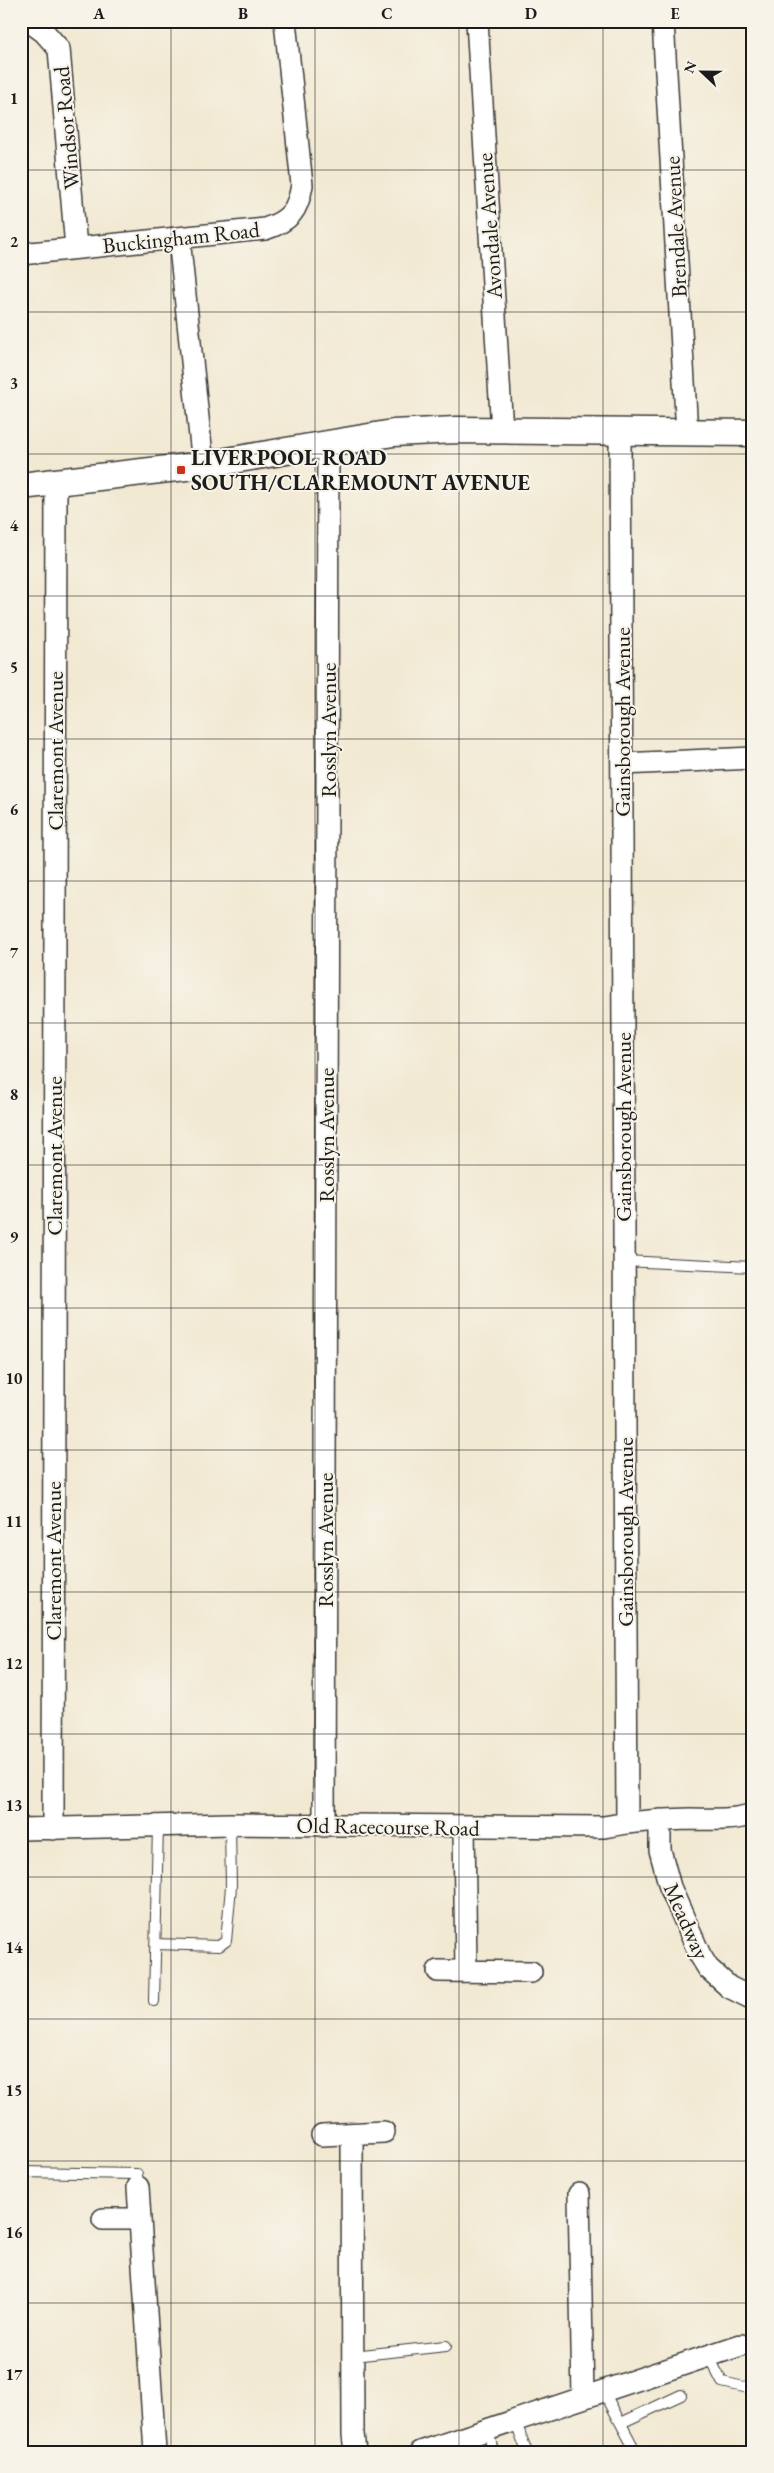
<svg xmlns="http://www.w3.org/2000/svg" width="774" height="2473" viewBox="0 0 774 2473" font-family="'EB Garamond',serif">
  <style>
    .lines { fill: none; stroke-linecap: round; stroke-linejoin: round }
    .service-casing { stroke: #3c3b37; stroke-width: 12 }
    .minor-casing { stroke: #3c3b37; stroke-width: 24 }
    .tertiary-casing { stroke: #3c3b37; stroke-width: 29 }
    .service { stroke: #fff; stroke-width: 10 }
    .minor { stroke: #fff; stroke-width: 21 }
    .tertiary { stroke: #fff; stroke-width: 26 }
    .grid { fill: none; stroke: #1c1c1c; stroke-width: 1; stroke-opacity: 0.55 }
    .poi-dot { fill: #c8321e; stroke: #f7f3e8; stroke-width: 2 }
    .labels { text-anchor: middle; stroke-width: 4; stroke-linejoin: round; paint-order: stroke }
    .street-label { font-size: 22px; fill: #1c1c1c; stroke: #f7f3e8 }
    .poi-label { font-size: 22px; font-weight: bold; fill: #1c1c1c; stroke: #f7f3e8; text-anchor: start }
    .neatline { fill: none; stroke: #1c1c1c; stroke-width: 2 }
    .grid-label { font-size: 16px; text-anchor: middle; font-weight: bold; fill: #1c1c1c }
  </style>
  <rect width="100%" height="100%" fill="#f7f3e8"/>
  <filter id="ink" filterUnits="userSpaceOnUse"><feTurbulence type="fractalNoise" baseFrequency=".02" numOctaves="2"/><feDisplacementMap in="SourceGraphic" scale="10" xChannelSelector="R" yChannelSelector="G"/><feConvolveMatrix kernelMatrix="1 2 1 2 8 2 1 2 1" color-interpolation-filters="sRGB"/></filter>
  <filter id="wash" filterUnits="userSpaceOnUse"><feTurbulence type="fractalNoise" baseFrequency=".0096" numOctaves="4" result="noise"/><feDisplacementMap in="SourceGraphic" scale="20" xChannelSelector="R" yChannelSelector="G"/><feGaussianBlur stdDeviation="1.12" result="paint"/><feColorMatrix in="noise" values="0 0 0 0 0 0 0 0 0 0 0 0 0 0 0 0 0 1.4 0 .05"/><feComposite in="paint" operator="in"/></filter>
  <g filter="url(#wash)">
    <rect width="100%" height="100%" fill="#f2e9d3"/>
  </g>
  <g filter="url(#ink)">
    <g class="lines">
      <g class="service-casing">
        <path id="service" d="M623 1261 753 1267
          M155 1944 219 1946 226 1941 231 1887 230 1824
          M154 2001 158 1826
          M21 2172 137 2174 138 2187
          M708 2355 722 2382 744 2387 753 2385
          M353 2356 446 2346
          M603 2390 636 2452
          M515 2420 527 2452
          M621 2423 681 2395
          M488 2429 493 2452"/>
      </g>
      <g class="minor-casing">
        <path id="minor" d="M29 21 44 32 59 49 76 248
          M477 21 502 431
          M663 21 687 433
          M179 238 203 465
          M21 254 265 229C290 221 298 210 302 185L285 21
          M620 433 627 1822
          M622 764 753 758
          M660 1820V1850L670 1887 700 1955 708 1968 729 1987 753 1999
          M324 1826 328 444
          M464 1827 466 1971
          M21 1829 230 1824 604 1827C633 1821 661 1820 690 1819 711 1819 733 1821 753 1814
          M53 1829 56 483
          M438 1971 531 1972
          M352 2134 353 2434 355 2452
          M322 2135 384 2132
          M579 2194 583 2397
          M103 2219H140L138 2187
          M140 2219 155 2452
          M421 2452 741 2345"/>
      </g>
      <g class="tertiary-casing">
        <path id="tertiary" d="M21 486 203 465 393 433 456 430 753 433"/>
      </g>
      <use href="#service" class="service"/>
      <use href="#minor" class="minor"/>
      <use href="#tertiary" class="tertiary"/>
    </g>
  </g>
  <path class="grid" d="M171 21V2452M315 21V2452M459 21V2452M603 21V2452M21 170H753M21 312H753M21 454H753M21 596H753M21 739H753M21 881H753M21 1023H753M21 1165H753M21 1308H753M21 1450H753M21 1592H753M21 1734H753M21 1877H753M21 2019H753M21 2161H753M21 2303H753"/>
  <rect class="poi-dot" x="176" y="465" width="10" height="10" rx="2.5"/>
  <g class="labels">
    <g class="street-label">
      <text transform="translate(66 128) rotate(-95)" y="8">Windsor Road</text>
      <text transform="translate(489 226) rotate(-94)" y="8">Avondale Avenue</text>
      <text transform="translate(675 227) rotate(-93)" y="8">Brendale Avenue</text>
      <text transform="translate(181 237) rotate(-6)" y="8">Buckingham Road</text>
      <text transform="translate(622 722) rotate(-90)" y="8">Gainsborough Avenue</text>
      <text transform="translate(328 730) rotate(-90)" y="8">Rosslyn Avenue</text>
      <text transform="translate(55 751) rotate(-90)" y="8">Claremont Avenue</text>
      <text transform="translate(623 1127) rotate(-90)" y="8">Gainsborough Avenue</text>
      <text transform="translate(326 1135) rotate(-90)" y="8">Rosslyn Avenue</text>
      <text transform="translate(54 1156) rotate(-90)" y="8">Claremont Avenue</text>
      <text transform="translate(625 1532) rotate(-90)" y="8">Gainsborough Avenue</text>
      <text transform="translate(325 1540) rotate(-90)" y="8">Rosslyn Avenue</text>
      <text transform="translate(53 1561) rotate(-90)" y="8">Claremont Avenue</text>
      <text transform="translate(388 1826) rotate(1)" y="8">Old Racecourse Road</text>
      <text transform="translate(687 1921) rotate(66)" y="8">Meadway</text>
    </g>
    <g class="poi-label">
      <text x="191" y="465">LIVERPOOL ROAD<tspan x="191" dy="25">SOUTH/CLAREMOUNT AVENUE</tspan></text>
    </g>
  </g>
  <rect width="774" height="2473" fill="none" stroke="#f7f3e8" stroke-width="55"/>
  <g transform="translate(702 72) rotate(292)" stroke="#f7f3e8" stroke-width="4" paint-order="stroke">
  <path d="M0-4L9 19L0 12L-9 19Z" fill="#1c1c1c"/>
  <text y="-8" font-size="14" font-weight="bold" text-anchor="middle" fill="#1c1c1c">N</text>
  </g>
  <rect x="28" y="28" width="718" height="2418" class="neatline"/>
  <g class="grid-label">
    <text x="99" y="19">A</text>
    <text x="243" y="19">B</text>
    <text x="387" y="19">C</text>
    <text x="531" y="19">D</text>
    <text x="675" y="19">E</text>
    <text x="14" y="104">1</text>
    <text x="14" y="247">2</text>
    <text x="14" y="389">3</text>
    <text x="14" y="531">4</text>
    <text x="14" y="673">5</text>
    <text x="14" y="815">6</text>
    <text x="14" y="958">7</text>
    <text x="14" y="1100">8</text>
    <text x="14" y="1242">9</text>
    <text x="14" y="1384">10</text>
    <text x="14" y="1527">11</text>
    <text x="14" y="1669">12</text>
    <text x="14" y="1811">13</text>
    <text x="14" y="1953">14</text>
    <text x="14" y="2096">15</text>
    <text x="14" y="2238">16</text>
    <text x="14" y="2380">17</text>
  </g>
</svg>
